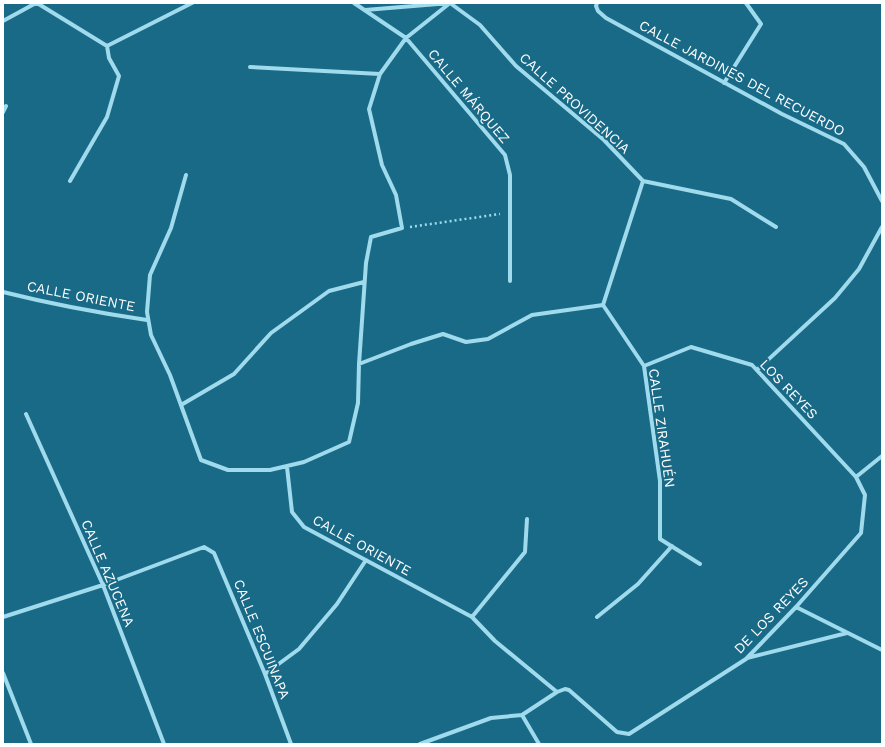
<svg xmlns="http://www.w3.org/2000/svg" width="885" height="747" viewBox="0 0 885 747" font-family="'Work Sans',sans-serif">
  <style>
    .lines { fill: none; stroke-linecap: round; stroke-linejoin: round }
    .path { stroke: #a0daed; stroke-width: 2.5; stroke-dasharray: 2 3; stroke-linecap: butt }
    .street { stroke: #a0daed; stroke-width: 4 }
    .labels { text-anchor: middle; stroke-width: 4; stroke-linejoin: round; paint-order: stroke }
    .street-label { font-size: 14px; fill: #fff; stroke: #196a87 }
  </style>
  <rect width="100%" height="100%" fill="#196a87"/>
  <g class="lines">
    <path class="path" d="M410 227 500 214"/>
    <path class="street" d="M37 3 107 46
      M354 3 406 38 505 155 510 175V281
      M450 3 480 25 516 66 604 140 643 181
      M597 3 596 6 598 11 606 18 782 114 844 144 864 167 882 201
      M365 10 450 3
      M3 21 36 3
      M107 46 192 3
      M250 67 380 74
      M724 83 761 24 746 3
      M3 112 6 106
      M186 175 171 228 150 275 147 312 151 335 170 375 201 460 228 470H270L304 462 349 442 358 403 359 364 366 263 371 237 402 228 396 195 382 165 369 109 380 74 406 38 450 3
      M70 181 107 117 119 76 109 58 107 46
      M643 181 731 199 776 227
      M3 292C51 304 99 313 147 320
      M603 305 644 366 660 481V539L700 564
      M603 305 643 181
      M359 364 411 344 443 334 466 342 488 339 532 315 603 305
      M757 370 835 298 859 269 882 227
      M181 405 234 374 271 333 329 291 364 282
      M26 414 103 585 164 744
      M287 467 292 512 304 527 472 617 495 641 557 692
      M856 477 882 456
      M796 607 882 650
      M3 617 103 585 204 547 214 553 265 674 291 744
      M472 617 525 552 527 519
      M597 617 638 584 672 546
      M747 658 847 633
      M3 673 31 744
      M265 674 299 649 337 604 366 560
      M522 715 539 744
      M420 744 491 718 522 715 557 692 565 689 569 690 617 732 629 734 746 659 796 607 861 533 865 495 856 477 752 365 691 347 644 366"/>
  </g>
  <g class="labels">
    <g class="street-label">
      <text transform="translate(742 78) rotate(28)" y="5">CALLE JARDINES DEL RECUERDO</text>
      <text transform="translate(469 96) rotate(50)" y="5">CALLE MÁRQUEZ</text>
      <text transform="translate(575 103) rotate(42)" y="5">CALLE PROVIDENCIA</text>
      <text transform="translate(81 296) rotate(11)" y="5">CALLE ORIENTE</text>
      <text transform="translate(789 389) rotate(46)" y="5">LOS REYES</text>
      <text transform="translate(662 428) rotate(82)" y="5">CALLE ZIRAHUÉN</text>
      <text transform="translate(362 545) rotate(29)" y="5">CALLE ORIENTE</text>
      <text transform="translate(108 573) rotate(67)" y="5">CALLE AZUCENA</text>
      <text transform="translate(771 615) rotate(-46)" y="5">DE LOS REYES</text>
      <text transform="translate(262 639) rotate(68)" y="5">CALLE ESCUINAPA</text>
    </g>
  </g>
  <rect width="885" height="747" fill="none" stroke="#ffffff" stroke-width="8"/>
</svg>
